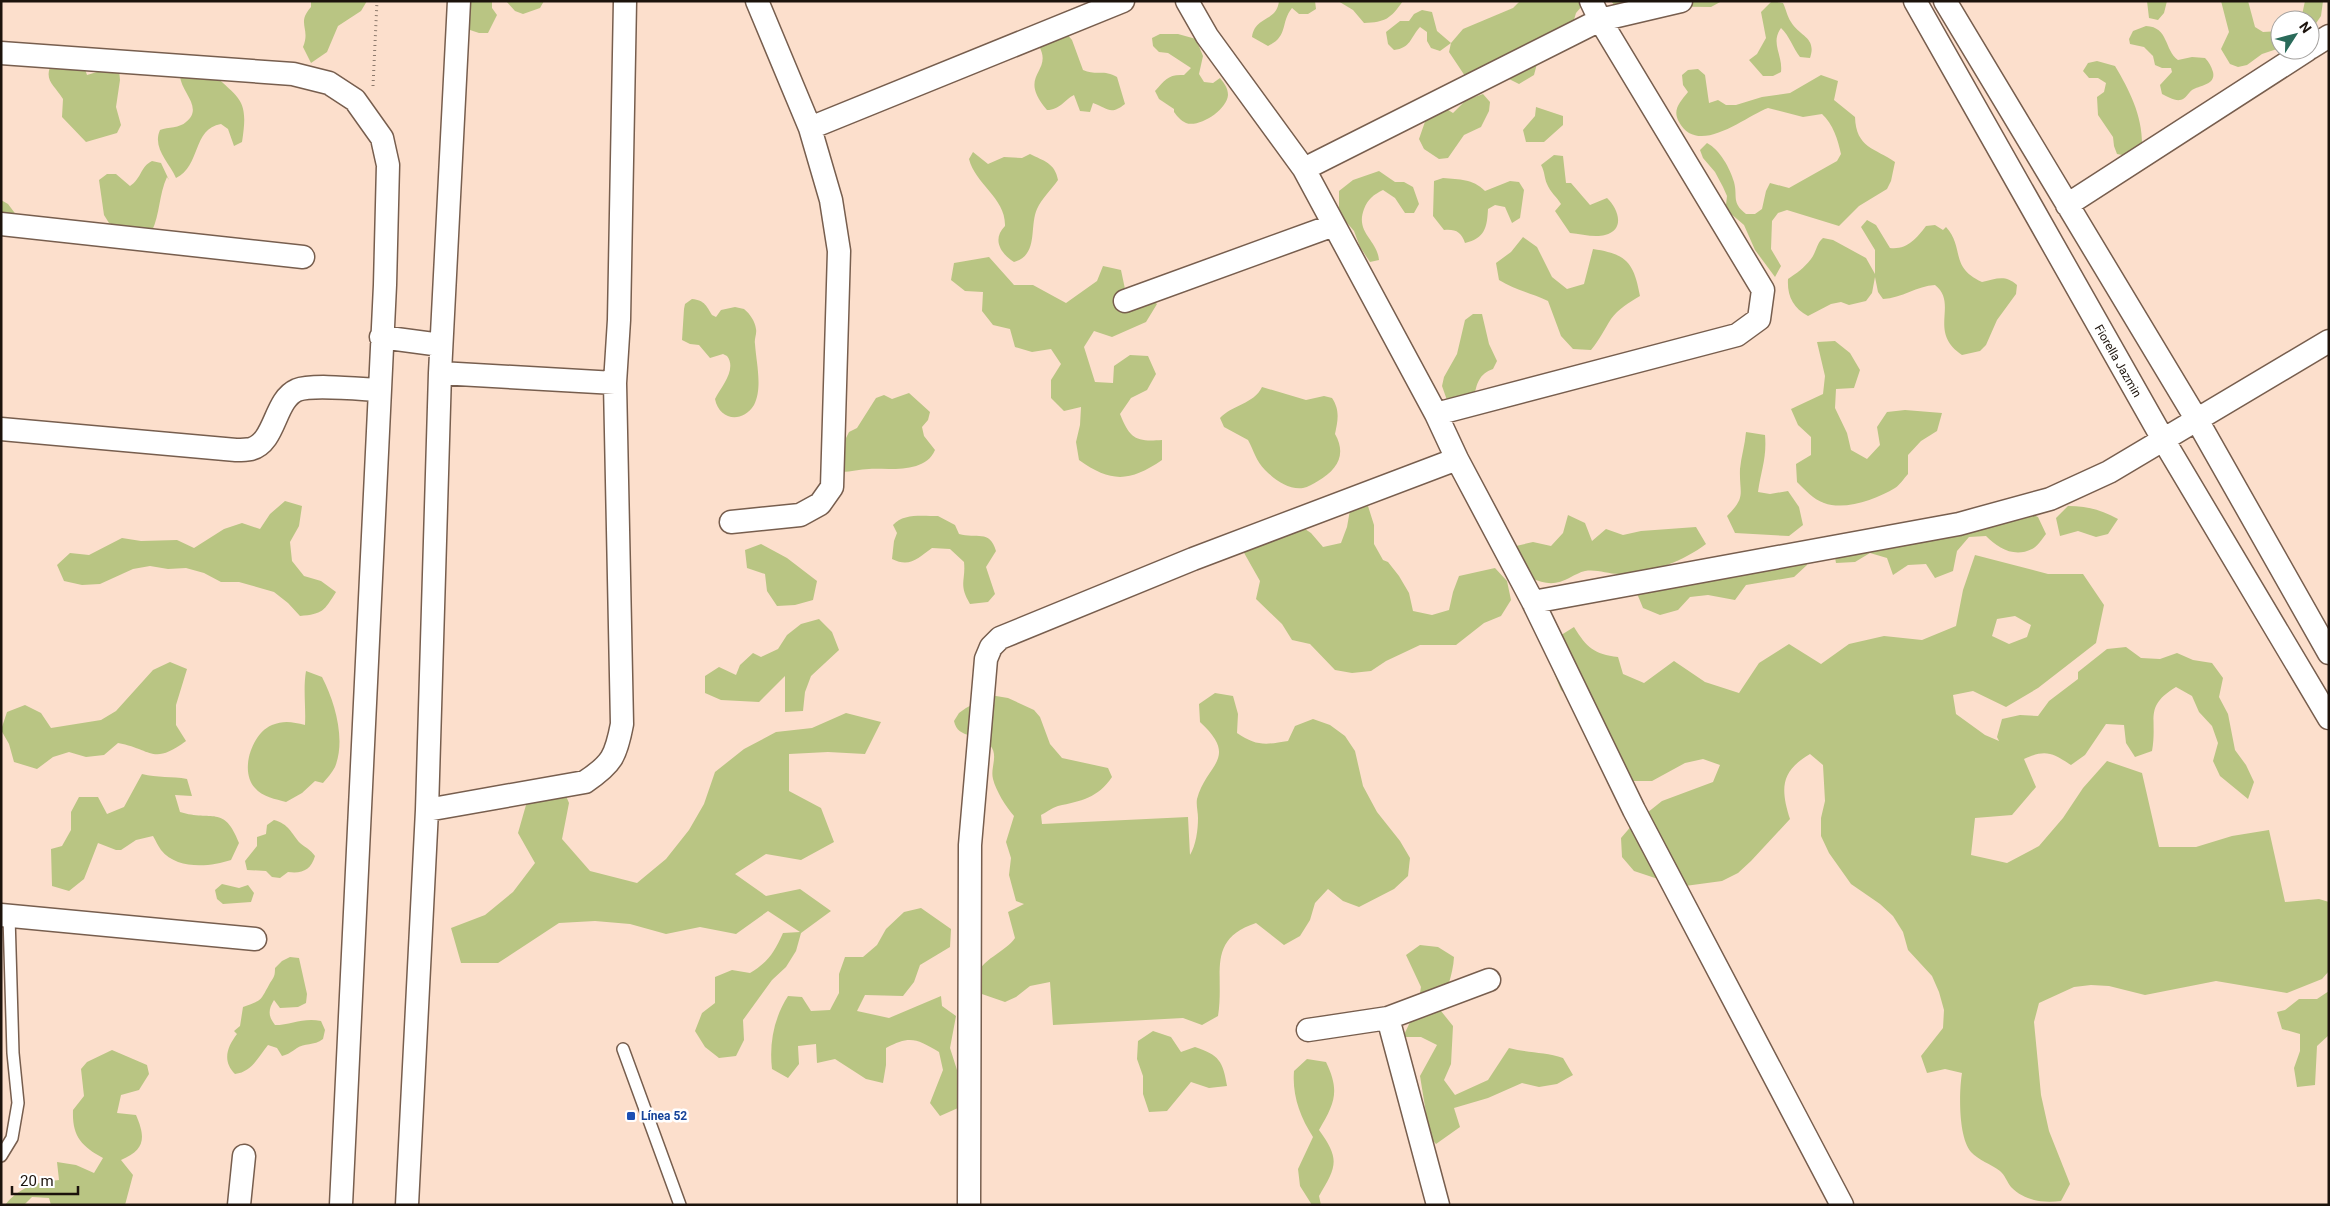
<svg xmlns="http://www.w3.org/2000/svg" width="2330" height="1206" viewBox="0 0 2330 1206" font-family="Roboto,sans-serif">
  <style>
    .green { fill: #b9c583; fill-rule: evenodd }
    .lines { fill: none; stroke-linecap: round; stroke-linejoin: round }
    .lane-casing { stroke: #775e4e; stroke-width: 14 }
    .street-casing { stroke: #775e4e; stroke-width: 25 }
    .path { stroke: #8c796c; stroke-width: 3; stroke-dasharray: 1 4; stroke-linecap: butt }
    .lane { stroke: #fff; stroke-width: 11 }
    .street { stroke: #fff; stroke-width: 22 }
    .transit-dot { fill: #1a4fb4; stroke: #fff; stroke-width: 2 }
    .labels { text-anchor: middle; stroke-width: 5; stroke-linejoin: round; paint-order: stroke }
    .street-label { font-size: 12px; fill: #1c130c; stroke: #fff }
    .transit-label { font-size: 12px; font-weight: bold; fill: #164399; stroke: #fff; text-anchor: start }
  </style>
  <rect width="100%" height="100%" fill="#fcdfcc"/>
  <path class="green" d="M311 1H367L361 11 338 26 327 52 311 63 303 47C311 28 296 24 311 7Z
    M466 1H492V8L497 15 488 33H479L470 30Z
    M506 1H544L540 8 523 14 515 11Z
    M1279 1H1315L1316 9 1308 14H1299L1292 8C1280 23 1289 36 1268 46L1252 37C1255 16 1277 22 1279 1Z
    M1338 1H1403C1390 19 1386 22 1364 23L1353 10Z
    M1520 1H1579L1582 6 1576 13 1571 30 1539 56 1534 75 1519 84 1503 76 1467 79 1449 52 1451 43 1440 51 1431 48 1427 41V32L1420 27C1410 38 1411 48 1394 50L1388 44 1386 32 1400 21H1409L1414 14 1422 10 1432 12 1437 31 1451 43 1463 29 1513 8Z
    M1611 1H1722L1711 7 1615 6Z
    M1772 1 1783 3C1786 9 1787 16 1791 22 1800 37 1817 37 1810 58L1800 57C1793 48 1789 35 1781 28 1770 43 1783 55 1781 72L1773 76H1763L1749 60 1757 54 1766 38 1761 12Z
    M2147 1H2167L2164 13 2158 20 2149 18Z
    M2221 1H2248L2255 27 2263 32 2280 31V48L2262 54 2247 65 2238 67 2230 64 2221 49 2229 32Z
    M2305 1H2323L2321 16 2310 32V20H2299L2302 15Z
    M2146 26C2169 27 2164 50 2178 60L2192 57 2205 58C2209 62 2211 66 2213 72 2216 85 2200 85 2192 90 2188 93 2186 99 2180 100 2175 101 2166 96 2162 94L2160 85 2172 72 2171 68H2162L2155 65 2153 56 2144 47 2130 44 2129 39 2133 31Z
    M1066 33 1072 40 1083 70C1096 76 1104 69 1117 77L1125 104C1110 116 1108 108 1093 103L1090 112 1080 111 1074 95C1064 100 1060 110 1047 110 1016 74 1054 73 1039 46Z
    M1160 34H1178L1196 39 1203 56 1199 74 1204 82 1213 83 1220 78C1224 83 1228 88 1228 95 1227 110 1199 128 1186 123 1181 121 1177 116 1174 112V109L1159 99 1155 91C1165 80 1168 74 1184 75L1191 68 1168 53 1159 52 1153 46 1152 38Z
    M53 61 84 66 87 75 110 68 119 70 120 80 116 107 121 125 117 133 86 142 62 117 63 99C54 84 42 80 53 61Z
    M2097 61 2115 66C2130 91 2143 117 2142 147L2127 156 2117 154 2114 146 2113 137 2098 115 2097 97 2104 92 2106 83 2098 78H2089L2083 71 2088 63Z
    M1698 69 1705 75 1709 103 1718 100 1726 105H1736L1762 97 1790 93 1821 75 1838 81 1834 100 1855 117C1856 148 1875 148 1895 162L1891 181 1887 189 1859 206 1839 226 1787 210 1778 213 1772 221 1771 249 1781 266 1775 277 1755 250 1744 225 1730 213 1726 205 1727 196 1723 187 1715 172 1703 158 1700 150 1707 143C1720 150 1730 168 1734 182 1738 197 1731 202 1746 214H1755L1762 209 1766 191 1770 183 1789 188 1837 161 1841 154C1838 140 1833 124 1822 114L1803 117 1768 108C1744 117 1698 157 1679 122 1672 110 1680 102 1688 92L1683 85 1682 75 1688 70Z
    M210 71C240 100 249 98 242 142L234 146 228 129 221 124C192 129 201 166 176 178 169 162 152 148 160 130 168 127 180 128 186 122 204 108 181 92 180 76Z
    M1483 94 1490 102 1489 111 1481 127 1464 135 1448 158 1439 159 1424 149 1419 139 1428 113 1445 108 1453 113 1466 100Z
    M1536 107 1563 116V125L1544 142H1526L1523 130 1535 116Z
    M973 152 988 164 1004 157 1022 158 1030 154C1044 161 1055 163 1058 180 1051 190 1042 198 1037 209 1029 227 1039 255 1014 262 1000 253 992 239 1005 226 1006 198 975 184 969 159Z
    M1554 155 1563 156 1566 183H1571L1590 205 1607 198C1618 208 1626 230 1605 235 1595 238 1581 234 1570 233L1555 211 1561 204C1557 197 1550 192 1547 184 1544 177 1545 172 1541 165Z
    M152 161 161 163 169 180 167 177C159 194 160 214 152 231H124L109 223 104 215 99 180 107 174H116L130 186C142 178 140 167 152 161Z
    M1379 171 1395 182H1404L1413 187 1419 204 1414 213H1405L1395 198 1383 190C1373 195 1368 199 1364 209 1355 233 1377 239 1379 260L1370 262 1360 247 1354 231 1342 217 1339 208V191L1353 180Z
    M1443 178C1460 180 1472 178 1485 191L1510 181 1519 182 1524 190 1520 218 1512 223 1505 207 1495 205 1488 209C1487 228 1485 238 1465 243 1461 232 1456 229 1444 230L1433 216 1434 181Z
    M1 200 8 204 20 220 1 228Z
    M1867 220 1876 225 1890 248C1907 250 1916 239 1926 226L1935 225 1943 230 1946 227C1965 248 1949 267 1982 282 1996 279 2005 274 2017 285L2016 294 1997 320 1986 345 1980 351 1962 355C1927 332 1959 304 1935 285 1917 286 1902 298 1883 299L1878 292 1875 277 1872 293 1866 301 1849 305 1841 302 1831 304 1808 316C1793 308 1787 296 1788 279 1797 273 1804 268 1811 259 1817 251 1816 244 1823 238L1833 240 1866 258 1875 274V250L1861 227Z
    M1523 237 1537 247 1552 277 1567 289 1584 284 1593 249C1627 254 1634 263 1640 296 1630 302 1618 309 1611 319 1604 330 1600 339 1591 350L1573 349 1561 336 1548 301C1531 293 1515 290 1499 280L1496 263 1511 252Z
    M989 257 1014 285H1033L1066 303 1097 281 1103 266 1121 270 1125 289 1143 291 1157 304 1146 322 1112 337 1094 331 1084 347 1095 382 1113 383 1114 366 1130 355 1148 356 1156 374 1147 390 1131 398 1120 414C1130 439 1136 442 1162 440V460C1130 482 1111 483 1079 460L1076 442 1080 425 1081 407 1064 411 1051 398V380L1061 364 1051 349 1032 352 1015 347 1010 329 993 325 982 311 983 292 965 291 951 280 954 263Z
    M692 299C705 300 707 307 712 315L716 317 721 310 735 307 744 309C750 314 755 321 756 329 757 334 754 339 755 344 756 361 763 388 754 405 742 424 719 420 715 399 722 386 737 369 727 356L723 354 710 358 699 345 690 344 682 340 684 309 685 304Z
    M1473 314H1482L1489 344 1497 361 1493 369C1479 374 1477 383 1474 397L1448 403 1442 386 1444 377 1457 354 1465 320Z
    M1835 341 1850 353 1860 370 1854 388 1836 389 1835 408 1847 433 1851 450 1867 459 1880 445 1877 427 1887 412 1905 410 1942 413 1937 431 1921 441 1908 455V474C1904 478 1900 485 1895 488 1877 499 1845 511 1824 503 1813 499 1805 490 1797 482L1796 464 1811 455V437L1798 425 1791 409 1823 394 1825 376 1817 342Z
    M1262 387 1306 400 1324 396 1332 398C1340 410 1338 420 1335 434 1347 455 1337 470 1318 481 1313 484 1308 487 1303 488 1289 490 1275 480 1265 470 1256 461 1254 451 1248 440L1224 427 1220 418C1232 405 1254 404 1262 387Z
    M909 393 930 412 928 420 922 427 924 436 935 450C925 474 889 468 869 469 860 469 851 472 842 472L845 440 849 432 857 428 876 398 884 395 892 399Z
    M1746 432 1765 435C1767 458 1761 470 1758 492L1770 494 1788 491 1799 507 1803 525 1789 536 1735 533 1727 516C1747 496 1739 494 1740 469 1741 457 1745 445 1746 432Z
    M285 501 302 506 299 526 290 542 292 561 304 576 321 581 336 592C324 611 323 614 300 616L288 603 274 592 239 582H221L204 573 186 568 168 569 150 566 133 569 100 584 82 585 64 581 57 565 70 553 89 555 122 538 141 541 177 540 194 548 224 529 242 523 260 529 270 514Z
    M1368 506 1374 525V544L1383 560 1388 562 1399 576 1409 593 1413 611 1432 615 1449 610 1453 592 1459 576 1495 568 1507 581 1511 600 1501 616 1484 623 1456 645H1420L1386 661 1371 671 1352 673 1335 670 1310 644 1292 640 1282 624 1256 599 1260 581 1243 551 1296 523 1311 533 1323 547 1341 543 1347 527 1350 510Z
    M2068 506C2088 506 2101 510 2118 519L2108 534 2096 537 2078 531 2060 536 2056 518Z
    M2021 509 2038 517 2046 534C2042 539 2037 547 2032 549 2014 558 1998 548 1986 536L1969 537 1957 551 1953 571 1935 578 1926 564 1908 565 1893 575 1887 558 1870 553 1855 562 1836 563 1833 546Z
    M1568 515 1585 523 1592 541 1606 529 1623 535 1641 531 1696 527 1706 544C1684 561 1648 575 1619 574 1607 574 1597 569 1585 571 1580 572 1575 575 1571 577 1555 586 1546 584 1530 578L1516 546 1533 542 1551 546 1563 533Z
    M938 516 955 525 959 534C976 539 990 529 996 551L986 567 995 594 988 602 970 604C958 584 966 581 964 562L950 549 932 548C918 558 910 568 892 559L894 541 897 533 893 525C903 513 923 516 938 516Z
    M761 544 787 558 817 581 813 600 795 605 777 606 767 591 765 574 747 568 745 550Z
    M1800 547 1807 565 1794 577 1746 585 1735 600 1708 595 1690 597 1678 610 1660 615 1643 608 1636 591Z
    M1975 555 2048 574H2083L2104 605 2096 643 2038 688 2006 707 1973 691 1953 695 1956 714 1985 735 1999 741 1997 737 2002 719 2020 715 2038 716 2049 701 2078 679V672L2107 649 2126 647 2141 658 2160 659 2177 653 2193 660 2212 663 2223 678 2219 697 2228 714 2235 750 2246 765 2254 782 2248 799 2220 776 2213 761 2218 743 2212 726 2199 712 2192 696 2176 687C2143 707 2158 718 2152 751L2135 757 2126 743 2124 725 2106 724 2085 755 2071 765C2052 753 2046 749 2024 759L2036 787 2012 815 1975 818 1971 855 2007 863 2039 846 2063 818 2083 788 2107 761 2142 773 2159 847H2196L2232 836 2269 830 2285 902 2319 899 2329 902V971L2322 979 2287 993 2216 981 2145 995 2109 986 2091 985 2074 987 2039 1003 2034 1022 2041 1095 2049 1131 2070 1184 2061 1201C2042 1203 2025 1201 2011 1187 2007 1182 2005 1175 2000 1171 1991 1164 1978 1160 1971 1152 1958 1137 1959 1091 1962 1073L1945 1069 1927 1073 1921 1056 1943 1028 1944 1010 1939 992 1932 976 1908 950 1903 932 1893 916 1880 904 1851 884 1829 853 1821 836V818L1825 801 1823 765 1810 754C1781 771 1780 788 1790 819L1751 861 1738 873 1722 881 1685 886 1667 882 1634 871 1622 857 1621 838 1633 824 1662 801 1713 782 1720 765 1703 759 1685 763 1652 781H1634L1616 778 1574 702 1561 690 1554 673 1558 637 1574 627C1587 648 1594 654 1618 657L1623 674 1644 683 1674 661 1705 682 1739 693 1759 663 1789 644 1821 664 1849 644 1884 636 1922 640 1956 626 1963 590ZM2015 616 2031 625 2027 637 2009 644 1992 636 1997 619Z
    M819 619 832 632 839 650 811 676 805 692 803 711 785 712V676L759 702 721 700 705 693V676L719 667 736 675 740 665 753 653 761 657 778 649 787 635 801 624Z
    M170 662 187 669 176 705V725L186 741C152 766 152 749 118 743L104 755 86 757 69 752 53 757 37 769 14 762 9 744 1 730 7 712 25 705 41 713 51 728 101 720 116 711 153 670Z
    M306 671 322 677C335 702 346 740 335 767 332 773 327 778 323 783L315 781 302 793 286 802C276 799 262 797 255 788 239 771 252 733 272 725 284 720 293 722 305 725 306 706 303 689 306 671Z
    M1215 693 1233 696 1238 714 1237 733C1256 746 1265 745 1288 741L1295 726 1313 719 1330 725 1345 736 1355 751 1363 786 1377 812 1400 841 1410 858 1408 876 1394 889 1359 907 1343 901 1328 889 1315 903 1310 920 1300 936 1284 945 1256 923C1205 940 1225 974 1218 1016L1202 1025 1183 1018 1053 1025 1050 982 1030 986 1016 997 1005 1002 979 993C978 989 976 982 977 977 979 960 1006 952 1015 938L1008 912 1024 904 1016 901 1009 875 1011 858 1006 842 1014 816C1006 807 996 791 993 779 990 767 999 756 990 745 978 732 958 740 954 721L959 713 966 708 990 695 1008 698 1034 710 1040 717 1050 744 1062 758 1108 768 1112 777C1098 798 1081 801 1058 806 1051 808 1046 813 1041 815L1042 824 1188 817 1190 855C1196 845 1198 830 1198 818 1198 812 1196 805 1197 799 1206 764 1240 759 1200 722L1199 704Z
    M846 713 881 722 865 754 828 752 789 754V791L821 808 834 842 801 860 766 854 735 874 766 896 800 889 831 911 801 933 796 951 786 967 772 980 743 1020 744 1040 736 1056 719 1058 705 1047 695 1031 702 1013 715 1003V977L732 970 750 973C768 962 774 953 783 933L800 932 768 911 736 934 700 927 666 934 630 924 595 921 559 923 498 963H461L451 928 485 915 513 892 535 863 518 833 528 798 566 796 569 803 562 839 590 871 637 883 666 859 689 830 704 804 715 772 744 749 776 732 812 728Z
    M142 774C157 778 172 776 187 779L192 796 175 795 180 812C212 822 224 804 239 843L231 860C210 867 177 870 161 850 158 846 156 841 153 836L136 840 121 850H116L98 843 84 879 69 891 52 886 51 849 62 846 71 830V812L79 797H98L107 814 124 807Z
    M274 820C289 824 291 833 300 843 306 848 310 849 315 856 311 870 302 874 288 872L280 878 272 877 266 871 247 870 245 861 257 846V837L266 834 267 825Z
    M222 884 239 888 248 885 254 893 251 902 223 904 217 899 215 890Z
    M921 908 951 929 950 947 920 965 914 982 903 996 865 995 857 1011 889 1018 941 996 942 1006 956 1016 950 1048 957 1070 958 1108 940 1116 930 1103 943 1070 939 1052C917 1039 910 1035 886 1048V1065L883 1083 866 1079 835 1059 817 1063 816 1044 798 1046 799 1064 788 1078 772 1069C769 1043 774 1018 788 996L802 997 811 1011 830 1010 839 993V974L845 957H863L877 945 886 929 904 912Z
    M1420 945 1438 947 1454 957C1453 976 1445 992 1441 1011L1453 1026 1451 1064 1444 1080 1455 1095 1488 1080 1509 1048C1527 1053 1545 1052 1563 1058L1573 1075 1557 1084 1539 1087 1522 1083 1488 1098 1454 1108 1460 1127 1436 1144 1425 1131 1426 1113 1420 1076 1437 1045 1421 1037H1403L1418 1005 1421 987 1406 955Z
    M290 957 299 958 307 994 306 1003 298 1007 280 1008 274 1000C268 1010 268 1016 275 1025 291 1025 304 1017 321 1021L325 1030 323 1039C314 1046 304 1043 297 1048 291 1052 289 1054 282 1056L277 1048 268 1045C258 1057 252 1072 235 1074 222 1061 227 1047 237 1034L234 1031 240 1026 243 1007C263 1000 260 1001 270 983 274 977 275 976 275 968L282 961Z
    M2329 991V1035L2317 1046 2315 1085 2297 1087 2294 1068 2300 1051V1034L2282 1029 2277 1012 2285 1010 2299 999H2317Z
    M1153 1031 1171 1037 1181 1052 1195 1047C1219 1055 1223 1061 1227 1086L1209 1088 1191 1082 1167 1111 1149 1112 1143 1094V1076L1137 1059 1138 1041Z
    M112 1050 147 1065 149 1074 139 1090 121 1095 117 1113 136 1115C146 1138 145 1150 121 1160L133 1175 125 1205H51L49 1198 32 1197 24 1205H5C19 1187 37 1182 59 1180L57 1162 76 1165 94 1173 103 1158C81 1146 72 1136 73 1110L84 1096 81 1069 87 1062Z
    M1307 1059 1326 1062C1340 1091 1335 1103 1319 1130 1340 1159 1337 1166 1319 1196L1321 1205H1312L1300 1186 1298 1169 1313 1137C1300 1117 1292 1095 1294 1071Z"/>
  <g class="lines">
    <g class="lane-casing">
      <path id="lane" d="M623 1049 680 1205
        M1 1156 12 1138 18 1103 13 1053 9 916"/>
    </g>
    <g class="street-casing">
      <path id="street" d="M1187 1 1207 36 1304 169 1436 414 1457 459 1533 602 1634 810 1842 1205
        M1591 1 1600 20 1681 1
        M1915 1 2164 441 2329 718
        M1945 1 2197 420 2329 653
        M2310 48 2329 36
        M1 53 293 74 329 83 355 100 382 138 388 165 385 285 341 1205
        M810 128 1123 1
        M1304 169 1600 20 1763 290 1759 319 1737 335 1436 414
        M2067 205 2307 50
        M1 224 303 257
        M1125 301 1334 225
        M381 337 441 345
        M440 373 615 383
        M1 429 236 450C240 450 246 450 251 449 276 442 274 400 297 390 312 384 360 389 378 390
        M731 522 800 515 820 504 832 487 839 251 831 200 810 128 757 1
        M1533 602 1959 524 2050 499 2109 472 2329 341
        M427 810 585 782C612 764 616 756 622 724L615 383 619 320 625 1
        M1 915 255 939
        M1388 1018 1438 1205
        M1308 1030 1388 1018 1489 980
        M239 1205 244 1156
        M407 1205 427 810 440 373 459 1
        M969 1205 970 845 986 659 991 647 1000 638 1193 559 1457 459"/>
    </g>
    <path class="path" d="M373 86 377 1"/>
    <use href="#lane" class="lane"/>
    <use href="#street" class="street"/>
  </g>
  <rect class="transit-dot" x="626" y="1111" width="10" height="10" rx="2.5"/>
  <g class="labels">
    <g class="street-label">
      <text transform="translate(2118 361) rotate(60)" y="4">Fiorella Jazmin</text>
    </g>
    <g class="transit-label">
      <text x="641" y="1120">Línea 52</text>
    </g>
  </g>
  <rect width="2330" height="1206" fill="none" stroke="#1c130c" stroke-width="5"/>
  <g transform="translate(2295 35) rotate(54)"><circle r="24" fill="#ffffff" stroke="#a4a19e"/>
  <path d="M0-4L9 19L0 12L-9 19Z" fill="#2a6b5a"/>
  <text y="-8" font-size="14" font-weight="bold" text-anchor="middle" fill="#1c130c">N</text>
  </g>
  <path d="M12 1186v8h66v-8" fill="none" stroke="#1c130c" stroke-width="2.5"/>
  <text x="20" y="1186" font-size="15" fill="#1c130c" stroke="#ffffff" stroke-width="4" paint-order="stroke">20 m</text>
</svg>
